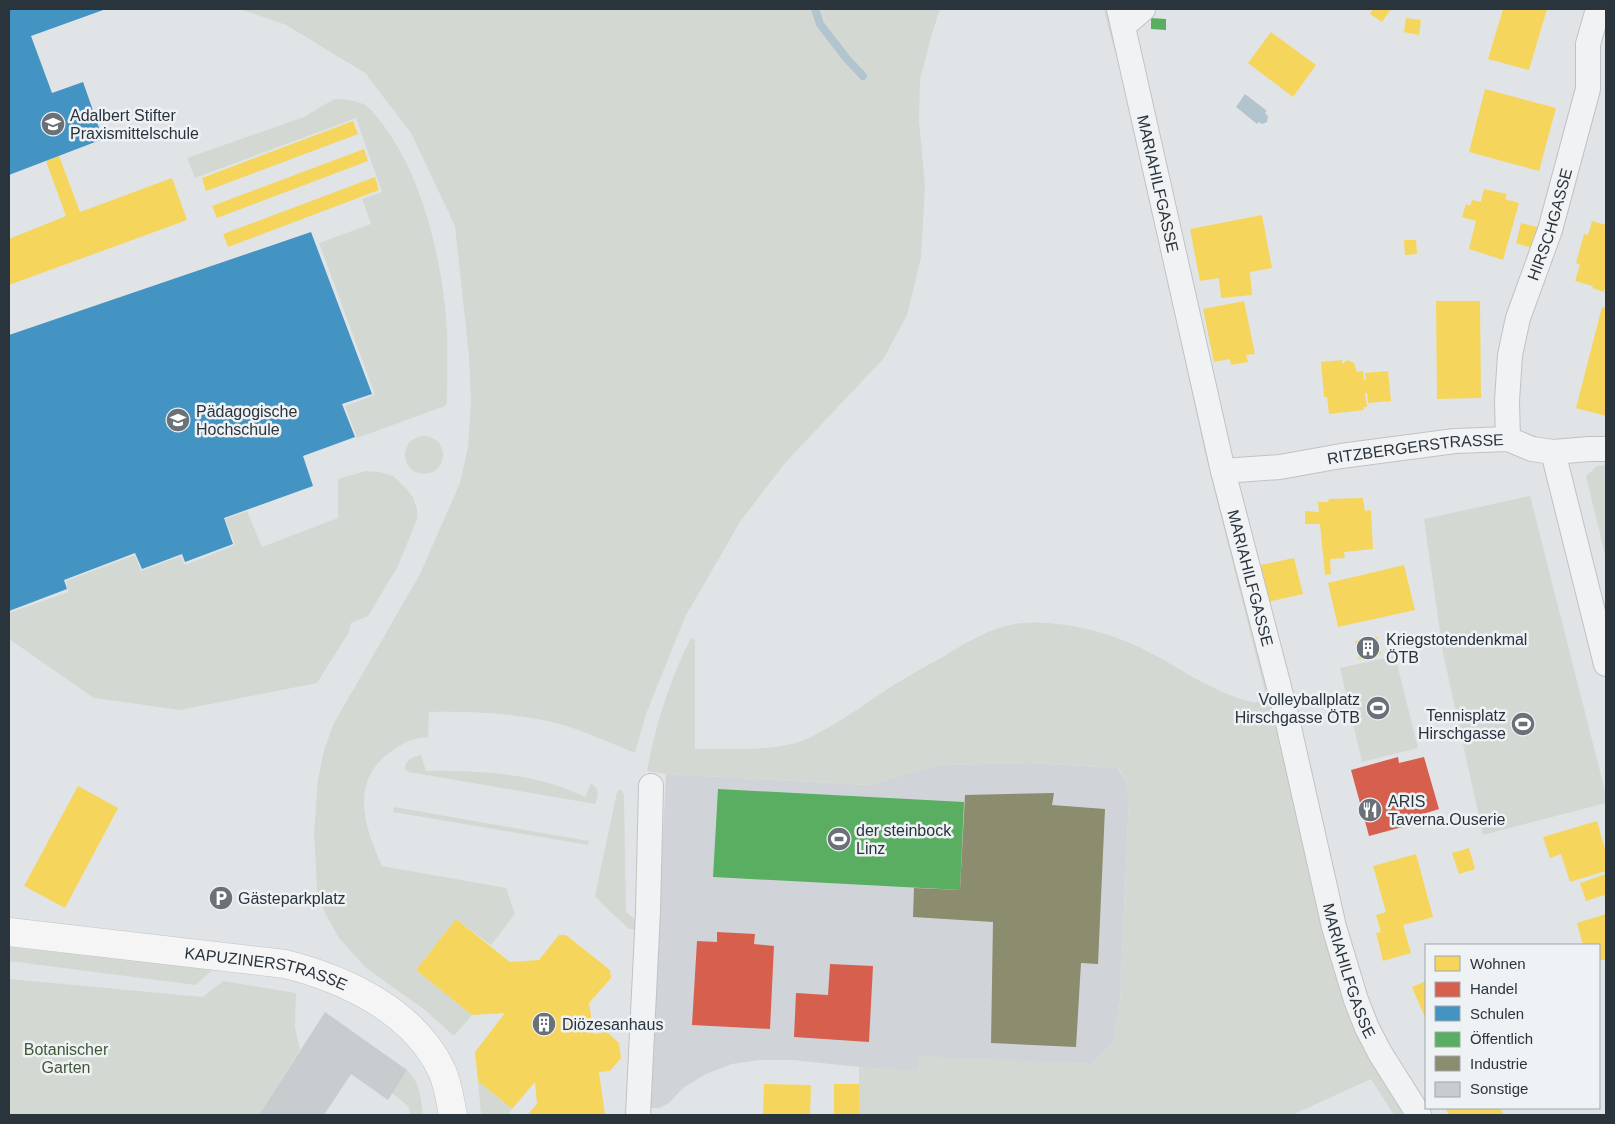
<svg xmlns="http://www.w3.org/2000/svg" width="1615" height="1124" viewBox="0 0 1615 1124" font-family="Arial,sans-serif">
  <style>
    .built { fill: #d0d4d9 }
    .green { fill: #d3d9d2 }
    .water { fill: #b2c4ce }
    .homes { fill: #f6d55c }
    .shops { fill: #d6604d }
    .schools { fill: #4393c3 }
    .public { fill: #5aae61 }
    .industry { fill: #8c8c6e }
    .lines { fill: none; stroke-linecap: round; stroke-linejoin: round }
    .stream { stroke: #b2c4ce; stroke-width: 8 }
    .building { fill: #c9ccce }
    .street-casing { stroke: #c0c2c4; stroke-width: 26 }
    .secondary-casing { stroke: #c0c2c4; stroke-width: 29 }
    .street { stroke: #f0f2f3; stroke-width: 24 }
    .secondary { stroke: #f5f5f6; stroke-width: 28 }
    .labels { text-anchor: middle; stroke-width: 5; stroke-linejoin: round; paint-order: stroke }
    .poi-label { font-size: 16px; fill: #2a343d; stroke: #eff2f5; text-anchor: start }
    .street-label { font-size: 16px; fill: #2a343d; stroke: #eff2f5 }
    .park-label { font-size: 16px; fill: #435739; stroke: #eff2f5 }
  </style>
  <rect width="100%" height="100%" fill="#e1e4e6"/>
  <path class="built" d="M1031 763 1118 768 1126 782 1129 799 1120 1003 1113 1043 1092 1064 919 1057 917 1071 869 1068 793 1060H760L732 1064 706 1074 683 1088 670 1102 660 1108H649L666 774 868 785 939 765Z"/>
  <path class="green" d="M240 9H940L931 37 920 80 919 120 925 186 921 258 907 315 884 358 785 463 740 522 685 617 646 714 635 753C613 744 590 734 567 726 522 713 475 711 429 712L428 737C407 739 406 742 389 753 349 783 365 828 382 866L506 888 515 914 491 945 456 919 416 970 472 1015 454 1036 425 1010 366 968 339 938 325 913 317 889 314 833 318 779 324 750 334 723 420 574 460 483 468 447 471 402 469 356 455 226 411 133 365 73 286 25Z
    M1104 9H1107L1140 120 1316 892 1407 1115H1394L1371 1079 1292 1115H859V1067L917 1071 919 1056 1092 1064 1113 1043 1120 1003 1129 799 1126 782 1119 768 1031 763 939 765 868 785 666 774 647 771C655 726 670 679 691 638L695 640V749C730 748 779 753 811 737 841 722 869 701 897 683 913 673 930 664 946 655 969 641 995 625 1023 623 1061 620 1109 632 1143 649 1179 667 1213 693 1252 702 1257 703 1262 701 1267 700L1204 449 1129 99 1109 31Z
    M334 99C344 99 354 100 363 104 372 109 378 118 384 126 424 179 443 265 447 330 448 354 447 379 447 403L445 406 357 438 345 406 375 395 319 243 371 224 362 199 382 192 356 118 195 178 187 158 304 117Z
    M405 455a19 19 0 1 1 38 0a19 19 0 1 1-38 0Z
    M1606 465V559L1586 476 1597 466Z
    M366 471 380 472 393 476 404 486 413 497 417 509V519L398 566 368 616 351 623 349 632 317 683 180 710 94 698 9 639V613L68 592 66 581 135 555 141 571 181 556 185 565 235 545 225 519 247 511 262 547 338 518V479Z
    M1530 496 1606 795V803L1483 835 1443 653 1424 519Z
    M1395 656 1418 748 1362 762 1340 668Z
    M421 755 426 771C479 770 537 773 585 797L591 783 597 789 598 796 595 804 409 772 405 769C405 759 413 757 421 755Z
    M620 790H622L624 795 626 912 638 922 635 929H629L602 904 595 896 617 792Z
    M394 807 589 841 588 845 393 812Z
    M9 947 213 969 196 985 9 961Z
    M9 979 203 997 223 981 296 993 295 1027 300 1050 259 1115H9Z
    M407 1070C420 1082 421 1098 423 1115H410L409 1107 392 1093Z
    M478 1081 512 1109 508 1115H481Z"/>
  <path class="water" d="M1245 94 1267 111 1265 113 1268 116 1267 122 1262 124 1259 122 1257 124 1236 107Z"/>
  <path class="homes" d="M1373 9H1391L1382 22 1370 14Z
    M1503 9H1547L1529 70 1488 59Z
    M1406 18 1421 20 1419 35 1404 32Z
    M1271 32 1316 65 1293 97 1248 63Z
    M1485 89 1556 108 1539 171 1469 152Z
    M353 121 358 134 206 191 202 178Z
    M364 149 368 161 217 218 212 206Z
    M59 156 80 212 172 178 187 220 9 285V239L66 216 46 161Z
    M375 177 379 190 228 247 223 234Z
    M1484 189 1507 194 1505 199 1519 203 1503 260 1469 249 1476 221 1462 217 1466 204 1470 206 1472 200 1481 202Z
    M1262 215 1272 268 1250 272 1252 295 1221 298 1219 278 1200 281 1190 229Z
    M1592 221 1606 225V290L1604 289V292L1592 288 1593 286 1575 281 1580 265 1576 263 1584 234 1588 235Z
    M1521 223 1541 228 1535 249 1516 243Z
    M1404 240H1416L1417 254 1405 255Z
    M1244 301 1255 354 1246 355 1248 362 1231 365 1230 359 1214 362 1203 309Z
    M1436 301H1480L1481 398 1437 399Z
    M1602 307 1606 308V416L1576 408Z
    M1342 360V364L1348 360 1354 363 1357 372 1363 371 1364 380H1366L1365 373 1388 371 1391 401 1368 403 1367 393H1365L1367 407H1363L1364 410 1329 414 1327 397H1324L1321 362Z
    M1363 498 1365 511 1371 510 1373 549 1344 552 1345 558 1330 559 1331 574 1325 575 1320 524H1305V511L1319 512 1318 502H1328L1329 499Z
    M1294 558 1303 594 1264 603 1256 566Z
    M1404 565 1415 610 1338 627 1328 583Z
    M1377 637 1381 654 1359 659 1355 641Z
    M78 786 118 808 65 908 24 886Z
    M1597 821 1606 853V871L1570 882 1561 854 1550 858 1543 837Z
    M1469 848 1475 869 1459 874 1452 853Z
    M1416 854 1433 917 1403 925 1411 953 1383 961 1376 933 1381 932 1376 915 1386 912 1373 866Z
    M1606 874V901L1604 895 1586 901 1580 883Z
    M1606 914V959L1599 961V945H1583L1577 923Z
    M456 919 510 962 539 960 559 935H566L610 970 611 978 589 1003 594 1034 607 1032 619 1043 621 1058 610 1071 599 1072 605 1115H527L537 1104 535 1082 512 1109 478 1081 475 1052 505 1013 472 1015 416 970Z
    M1426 981V1020L1412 987Z
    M764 1084 811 1085 810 1115H763Z
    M834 1084H859V1115H834Z
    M1445 1108H1500L1504 1115H1449Z"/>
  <path class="shops" d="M1398 757 1399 763 1424 757 1439 809 1423 814 1425 821 1369 836 1351 770Z
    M717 932 755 934 754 944 774 946 770 1029 692 1025 697 941 717 942Z
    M830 964 873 966 869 1042 794 1037 796 993 828 995Z"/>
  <path class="schools" d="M9 9H106L31 36 52 93 83 82 103 139 9 175Z
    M311 232 372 394 342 404 355 437 303 456 313 486 224 518 233 544 185 562 182 554 142 569 135 553 64 580 67 589 9 611V335Z"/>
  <path class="public" d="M1151 18 1166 19V30L1151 29Z
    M718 789 964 802 960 890 713 877Z"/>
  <path class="industry" d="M1054 793 1052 805 1105 809 1098 964 1081 963 1076 1047 991 1043 993 922 913 917 914 888 960 890 965 795Z"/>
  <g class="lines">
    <path class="stream" d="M815 9 820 24 847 59 863 76"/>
  </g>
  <path class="building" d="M325 1012 407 1070 388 1100 351 1074 324 1115H259Z"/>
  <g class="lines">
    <g class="street-casing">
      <g id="street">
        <path id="s1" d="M1119 9 1223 471 1285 710 1334 927 1356 1000 1367 1028 1380 1053 1419 1115"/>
        <path d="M1123 26 1143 9"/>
        <path id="s2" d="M1508 439 1507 401 1510 355 1518 318 1550 230 1588 89V44L1598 9"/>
        <path d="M1553 452 1606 664"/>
        <path id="s3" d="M1223 471 1280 467 1341 456 1455 441 1508 439 1532 449 1553 452 1589 449H1606"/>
        <path d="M638 1115 648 912 651 786"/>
      </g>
    </g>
    <g class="secondary-casing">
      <g id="secondary">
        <path id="s4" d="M9 932 285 964C345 979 414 1011 442 1071 448 1084 450 1100 453 1115"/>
      </g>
    </g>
    <use href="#street" class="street"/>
    <use href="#secondary" class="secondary"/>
  </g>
  <defs>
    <g id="school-disc" transform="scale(1.25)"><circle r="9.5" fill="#6a7278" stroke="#eff2f5"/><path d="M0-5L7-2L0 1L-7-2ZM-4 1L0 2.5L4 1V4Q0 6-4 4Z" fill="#fff"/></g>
    <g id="university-disc" transform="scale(1.25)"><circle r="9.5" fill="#6a7278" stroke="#eff2f5"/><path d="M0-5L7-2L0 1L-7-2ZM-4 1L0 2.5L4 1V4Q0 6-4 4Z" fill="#fff"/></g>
    <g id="building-disc" transform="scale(1.25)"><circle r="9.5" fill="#6a7278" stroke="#eff2f5"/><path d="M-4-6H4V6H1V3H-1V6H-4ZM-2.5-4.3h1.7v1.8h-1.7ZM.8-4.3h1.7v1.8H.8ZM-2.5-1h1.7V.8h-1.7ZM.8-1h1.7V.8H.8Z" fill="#fff"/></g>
    <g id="stadium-disc" transform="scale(1.25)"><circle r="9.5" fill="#6a7278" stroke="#eff2f5"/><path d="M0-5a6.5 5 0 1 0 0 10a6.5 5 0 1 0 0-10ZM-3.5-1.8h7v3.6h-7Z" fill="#fff"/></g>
    <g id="restaurant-disc" transform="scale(1.25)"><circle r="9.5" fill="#6a7278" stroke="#eff2f5"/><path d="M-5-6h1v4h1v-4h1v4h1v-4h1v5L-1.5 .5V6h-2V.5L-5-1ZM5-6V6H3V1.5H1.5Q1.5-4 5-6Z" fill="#fff"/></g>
    <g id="parking-disc" transform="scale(1.25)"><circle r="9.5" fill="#6a7278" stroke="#eff2f5"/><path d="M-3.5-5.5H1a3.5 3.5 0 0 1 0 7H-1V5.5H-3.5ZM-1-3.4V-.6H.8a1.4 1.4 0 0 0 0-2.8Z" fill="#fff"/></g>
  </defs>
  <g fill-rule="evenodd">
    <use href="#school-disc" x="53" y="124"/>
    <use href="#university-disc" x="178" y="420"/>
    <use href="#building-disc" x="1368" y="648"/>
    <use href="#stadium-disc" x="1378" y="708"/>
    <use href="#stadium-disc" x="1523" y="724"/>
    <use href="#restaurant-disc" x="1370" y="810"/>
    <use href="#stadium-disc" x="839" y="839"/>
    <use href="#parking-disc" x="221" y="898"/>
    <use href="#building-disc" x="544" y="1024"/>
  </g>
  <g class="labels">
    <g class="poi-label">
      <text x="70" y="121">Adalbert Stifter<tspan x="70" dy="18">Praxismittelschule</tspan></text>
      <text x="196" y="417">Pädagogische<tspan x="196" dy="18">Hochschule</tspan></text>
      <text x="1386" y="645">Kriegstotendenkmal<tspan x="1386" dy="18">ÖTB</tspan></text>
      <text x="1360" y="705" text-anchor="end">Volleyballplatz<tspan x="1360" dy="18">Hirschgasse ÖTB</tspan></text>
      <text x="1506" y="721" text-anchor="end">Tennisplatz<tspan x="1506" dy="18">Hirschgasse</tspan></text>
      <text x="1388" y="807">ARIS<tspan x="1388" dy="18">Taverna.Ouserie</tspan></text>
      <text x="856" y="836">der steinbock<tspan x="856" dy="18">Linz</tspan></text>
      <text x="238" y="904">Gästeparkplatz</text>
      <text x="562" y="1030">Diözesanhaus</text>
    </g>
    <g class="street-label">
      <text dy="6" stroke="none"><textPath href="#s1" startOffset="179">MARIAHILFGASSE</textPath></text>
      <text dy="6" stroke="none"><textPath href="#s2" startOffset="221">HIRSCHGASSE</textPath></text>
      <text dy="6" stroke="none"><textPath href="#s3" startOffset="194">RITZBERGERSTRASSE</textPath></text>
      <text dy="6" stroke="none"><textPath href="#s1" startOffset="584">MARIAHILFGASSE</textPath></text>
      <text dy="6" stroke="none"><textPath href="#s4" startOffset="260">KAPUZINERSTRASSE</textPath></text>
      <text dy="6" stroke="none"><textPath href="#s1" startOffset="989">MARIAHILFGASSE</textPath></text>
    </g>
    <g class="park-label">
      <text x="66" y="1055">Botanischer<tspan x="66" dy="18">Garten</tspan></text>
    </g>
  </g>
  <rect width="1615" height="1124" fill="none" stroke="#2a343d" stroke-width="20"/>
  <rect x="1425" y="944" width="175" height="165" fill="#eff2f5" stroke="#a0a6ab"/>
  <rect x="1435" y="956" width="25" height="15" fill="#f6d55c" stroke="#a0a6ab"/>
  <text x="1470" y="969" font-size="15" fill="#2a343d">Wohnen</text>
  <rect x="1435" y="982" width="25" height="15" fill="#d6604d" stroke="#a0a6ab"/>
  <text x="1470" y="994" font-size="15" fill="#2a343d">Handel</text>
  <rect x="1435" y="1006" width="25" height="15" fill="#4393c3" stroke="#a0a6ab"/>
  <text x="1470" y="1019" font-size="15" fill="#2a343d">Schulen</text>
  <rect x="1435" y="1032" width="25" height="15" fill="#5aae61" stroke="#a0a6ab"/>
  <text x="1470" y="1044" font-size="15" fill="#2a343d">Öffentlich</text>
  <rect x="1435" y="1056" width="25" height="15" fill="#8c8c6e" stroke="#a0a6ab"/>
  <text x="1470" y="1069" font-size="15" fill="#2a343d">Industrie</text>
  <rect x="1435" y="1082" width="25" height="15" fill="#c9ccce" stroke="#a0a6ab"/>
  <text x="1470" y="1094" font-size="15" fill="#2a343d">Sonstige</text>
</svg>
